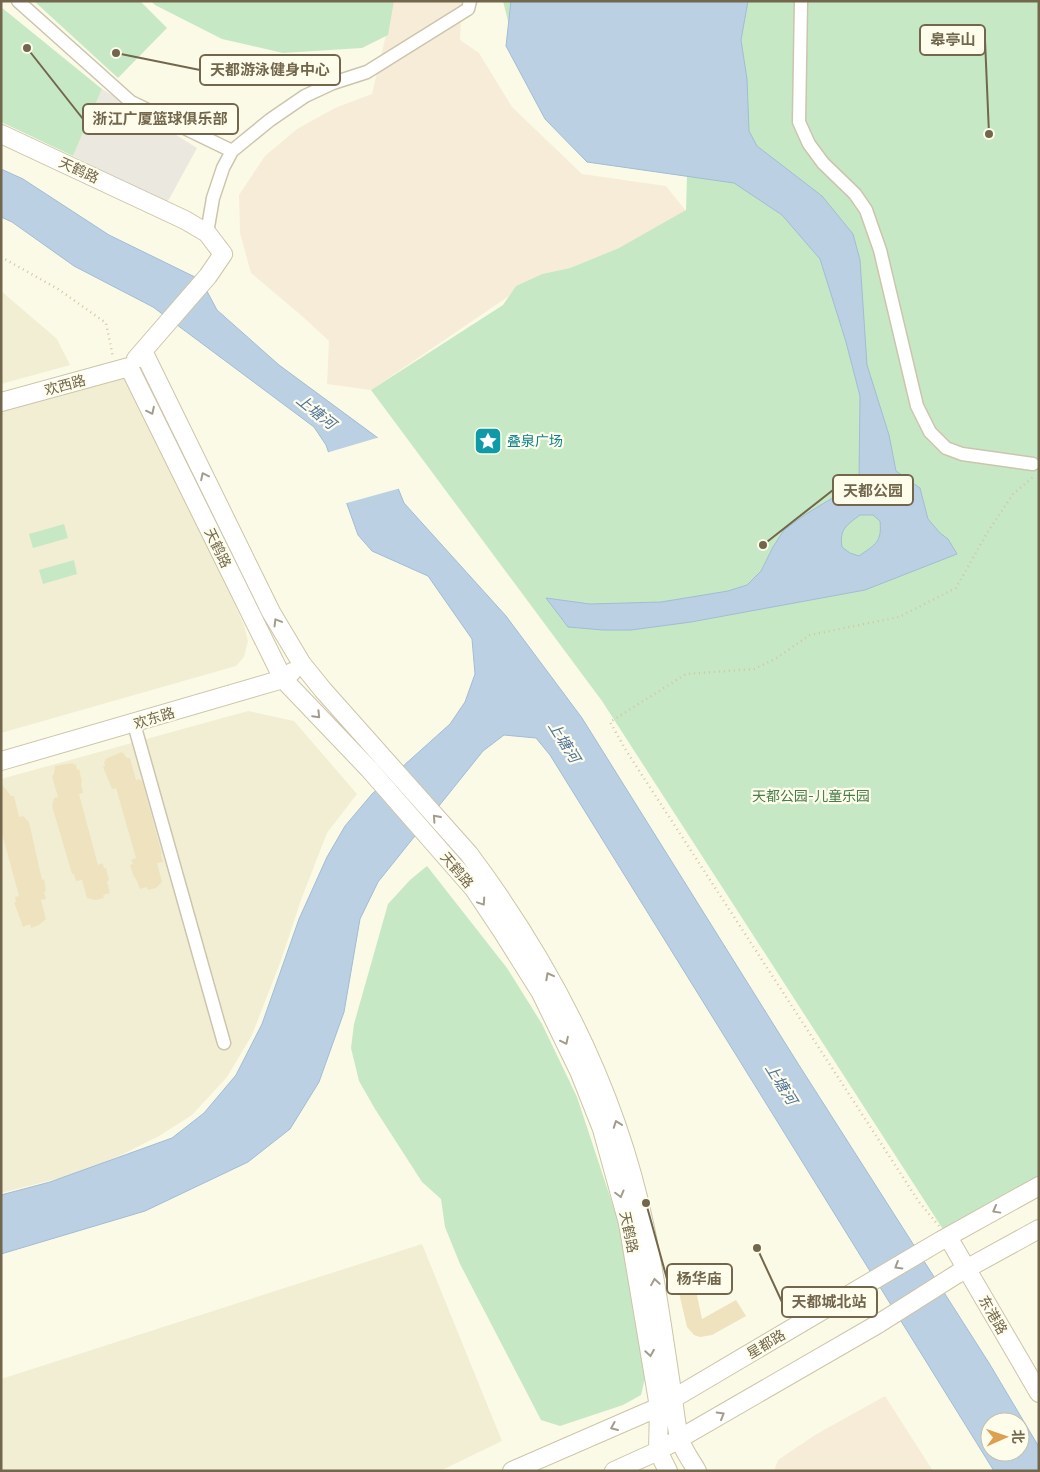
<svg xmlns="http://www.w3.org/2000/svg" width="1040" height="1472" viewBox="0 0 1040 1472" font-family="Raleway,'Noto Sans SC',sans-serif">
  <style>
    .residential { fill: #f2eed4 }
    .commercial { fill: #f7ecd7 }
    .industrial { fill: #ebe9df }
    .green { fill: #c7e8c5 }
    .water { fill: #bbd0e3; stroke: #a2bcd4; fill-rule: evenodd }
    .pier { fill: #fbfae6 }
    .building { fill: #efe2bf }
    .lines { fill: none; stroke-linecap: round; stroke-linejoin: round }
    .street-casing { stroke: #ccc5ad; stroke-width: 15 }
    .secondary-casing { stroke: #ccc5a8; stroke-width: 20 }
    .path { stroke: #d3c6a2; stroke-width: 2.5; stroke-dasharray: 1 4; stroke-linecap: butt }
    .street { stroke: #fff; stroke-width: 12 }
    .secondary { stroke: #fff; stroke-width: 18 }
    .oneway { stroke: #a39c8b }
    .labels { text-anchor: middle; stroke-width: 4.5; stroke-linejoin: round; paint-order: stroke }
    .street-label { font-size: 14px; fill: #72674c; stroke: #fefdec }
    .culture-label { font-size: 14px; fill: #0d838f; stroke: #fefdec; text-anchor: start }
    .park-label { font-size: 14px; fill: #487d4a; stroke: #fefdec }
    .water-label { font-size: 15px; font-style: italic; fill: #517499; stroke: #fefdec }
    .leader { fill: none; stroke: #72674c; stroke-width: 2 }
    .callout-dot { fill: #72674c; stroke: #fefdec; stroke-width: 2 }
    .callout { fill: #fefdec; stroke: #72674c; stroke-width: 2 }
    .callout-label { font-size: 15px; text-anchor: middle; font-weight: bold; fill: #72674c }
  </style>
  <rect width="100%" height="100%" fill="#fbfae6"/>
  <path class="residential" d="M1 291 57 339 70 365 1 384Z
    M113 379H126L136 388 244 625 248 641 244 657 236 666 1 733V409Z
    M248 711 294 721 357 794 327 833 301 900 280 963 252 1035 227 1077 192 1115 159 1136 123 1154 80 1173 1 1193V779Z
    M422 1244 502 1441 440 1471H1V1379Z"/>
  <path class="commercial" d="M394 1H462L460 40 479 53 512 107 582 174 666 186 686 211 673 229 619 248 570 268 542 274 516 286 509 296 371 390 327 384 329 341 302 316 251 273 240 233 239 195 265 156 297 129 335 108 372 94Z
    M885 1396 933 1471H774L778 1460 815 1435Z"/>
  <path class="industrial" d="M102 89 197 148 167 203 73 156Z"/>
  <path class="green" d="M34 1H140L167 28 118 78Z
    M151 1H394L388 35 362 48 283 53 222 39 155 5Z
    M503 1H1039V1178L948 1237 602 701 371 390 503 305 516 286 542 274 570 268 619 248 686 210 687 176 587 162 509 25Z
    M1 7 102 89 73 156 1 122Z
    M64 524 68 538 33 548 29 534Z
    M74 560 77 574 43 584 39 570Z
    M427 866 507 968 542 1024 577 1097 622 1233 646 1374 641 1395 623 1405 560 1426 541 1420 460 1264 445 1227 441 1199 422 1182 375 1109 359 1081 351 1048 354 1024 388 904 410 880Z"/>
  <path class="water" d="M511 1H748L741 40 747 79 749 131 757 146 822 196 853 234 860 260 867 365 889 435 896 471 920 488 928 519 940 533 948 539 957 554 865 590 691 622 631 630H603L568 627 546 598 590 604 661 602 728 591 747 585 761 571 773 547 784 530 806 514 854 485 859 479 860 396 846 342 820 259 782 215 734 183 587 162 545 119 506 46ZM860 515H873L880 521C882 542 876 544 859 556L850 553 842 547C839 529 847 525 860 515Z
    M1 169 23 179 109 235 201 280 217 310 279 365 378 438 404 503 506 616 582 718 797 1062 989 1363 1039 1447V1471H994L550 755 536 738 504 735 483 751 378 882 360 919 344 1012 319 1082 290 1129 248 1162 145 1211 1 1254V1195L50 1182 172 1138 204 1113 236 1075 262 1024 299 919 327 857 345 826 372 794 450 724 465 702 475 674 472 639 428 576 372 551 358 535 326 445 314 427 153 307 74 266 12 222 1 217ZM990 1422H1020V1452H990Z"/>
  <path class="pier" d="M380 437 401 488 343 504 326 453Z"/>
  <path class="building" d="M122 752 127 758H130L136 780 139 779 142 781 162 854H161L163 862 157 863 162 882 156 888 148 890 147 887 140 889 136 879 134 877 130 865 133 864 131 860 136 858 116 788 112 789 103 767 105 766 104 761H106L105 759Z
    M73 763 74 765 76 764 77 770 79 769 82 782 81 784 83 793 79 794 98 865 102 863 104 868H106L109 880 107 882 110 893 103 895 104 898 96 900 87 898 82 880 76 881 74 874H72L52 806 54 798 58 797 52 776 54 774 55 766Z
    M1 783 11 796H14L19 817 23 816 29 822 42 880 44 879 46 891 44 892 46 899 41 900 46 919 39 925 31 928 30 924 23 927 14 902H16L15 897 19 896 1 830Z
    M692 1272 702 1319 736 1300 746 1316 712 1335 700 1337 694 1335 687 1327 675 1276Z"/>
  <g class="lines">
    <g class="street-casing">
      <path id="street" d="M18 1 131 102 232 151
        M801 1 799 122 809 144 823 163 855 194 866 210 880 250 917 406 930 432 946 448 962 454 1033 464
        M207 233 213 198 223 168 232 151 270 120 305 96 333 83 367 72 468 9 470 1
        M134 724 224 1043"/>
    </g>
    <g class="secondary-casing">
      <path id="secondary" d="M1 134 185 220 207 233 223 254 208 276 136 359
        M143 351 271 612 302 664 323 690 469 854C552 965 617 1092 645 1228 656 1280 663 1333 671 1385 674 1402 675 1420 679 1437 682 1449 691 1460 697 1471
        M129 367 283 679 369 769 474 889 502 931 541 993 579 1071 602 1129 628 1223 659 1407 658 1451
        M1 402 129 367
        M1 761 283 679 292 672
        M948 1237 1039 1393
        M658 1451 668 1471
        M512 1471 659 1407 940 1241 1039 1186
        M614 1471 658 1451 878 1324 957 1274 1039 1229"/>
    </g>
    <path class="path" d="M1 257 58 289 106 323 113 357
      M939 1226 919 1202 627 752 610 722 686 674 754 669 775 659 810 635 899 617 956 588 987 533 1013 494 1033 477"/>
    <use href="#street" class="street"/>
    <use href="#secondary" class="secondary"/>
  </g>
  <defs><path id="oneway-chevron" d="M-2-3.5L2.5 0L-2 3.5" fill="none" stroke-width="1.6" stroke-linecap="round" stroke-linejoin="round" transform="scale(1.25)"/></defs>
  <g class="oneway">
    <use href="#oneway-chevron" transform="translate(151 411) rotate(64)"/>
    <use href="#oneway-chevron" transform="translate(204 476) rotate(-116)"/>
    <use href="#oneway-chevron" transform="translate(277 622) rotate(-121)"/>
    <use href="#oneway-chevron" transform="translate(317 715) rotate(46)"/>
    <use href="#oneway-chevron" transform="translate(436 818) rotate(-132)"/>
    <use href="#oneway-chevron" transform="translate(482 902) rotate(56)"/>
    <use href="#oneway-chevron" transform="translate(549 976) rotate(-118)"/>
    <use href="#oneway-chevron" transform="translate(565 1041) rotate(64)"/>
    <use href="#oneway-chevron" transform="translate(617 1124) rotate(-110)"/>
    <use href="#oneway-chevron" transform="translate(620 1194) rotate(75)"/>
    <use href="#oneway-chevron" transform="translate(996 1210) rotate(151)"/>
    <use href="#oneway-chevron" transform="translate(898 1266) rotate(149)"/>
    <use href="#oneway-chevron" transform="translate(655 1282) rotate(-99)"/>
    <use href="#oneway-chevron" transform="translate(650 1353) rotate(81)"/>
    <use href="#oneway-chevron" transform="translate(721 1415) rotate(-30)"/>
    <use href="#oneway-chevron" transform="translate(614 1427) rotate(157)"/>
  </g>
  <defs>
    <g id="sight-square" transform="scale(1.4375)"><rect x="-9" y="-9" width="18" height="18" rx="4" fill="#0f9aa8" stroke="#fefdec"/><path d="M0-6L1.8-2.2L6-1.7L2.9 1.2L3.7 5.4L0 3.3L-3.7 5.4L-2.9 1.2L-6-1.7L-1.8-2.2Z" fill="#fff"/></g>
  </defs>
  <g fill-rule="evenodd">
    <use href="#sight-square" x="488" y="441"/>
  </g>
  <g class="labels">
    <g class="street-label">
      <text transform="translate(79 170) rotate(25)" y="5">天鹤路</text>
      <text transform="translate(65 385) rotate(-15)" y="5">欢西路</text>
      <text transform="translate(218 548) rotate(64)" y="5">天鹤路</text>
      <text transform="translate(154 718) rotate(-17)" y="5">欢东路</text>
      <text transform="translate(457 870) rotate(50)" y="5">天鹤路</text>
      <text transform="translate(629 1232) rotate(78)" y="5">天鹤路</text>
      <text transform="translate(993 1315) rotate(60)" y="5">东港路</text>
      <text transform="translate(766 1344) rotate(-31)" y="5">星都路</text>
    </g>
    <g class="culture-label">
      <text x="507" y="446">叠泉广场</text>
    </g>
    <g class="park-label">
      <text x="811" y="801">天都公园-儿童乐园</text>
    </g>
    <g class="water-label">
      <text transform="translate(316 412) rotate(39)" y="5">上塘河</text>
      <text transform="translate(564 742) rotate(58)" y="5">上塘河</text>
      <text transform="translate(781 1084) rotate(58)" y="5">上塘河</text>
    </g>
  </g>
  <path class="leader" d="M989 134L985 40M116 53L200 70M27 48L83 119M763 545L833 490M646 1203L667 1279M757 1248L782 1302"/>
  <g class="callout-dot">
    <circle cx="989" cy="134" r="5"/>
    <circle cx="116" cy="53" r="5"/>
    <circle cx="27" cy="48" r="5"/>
    <circle cx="763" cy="545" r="5"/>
    <circle cx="646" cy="1203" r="5"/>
    <circle cx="757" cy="1248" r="5"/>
  </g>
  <g class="callout">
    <rect x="920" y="25" width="65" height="30" rx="5"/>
    <rect x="200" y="55" width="140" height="30" rx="5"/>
    <rect x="83" y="104" width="155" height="30" rx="5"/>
    <rect x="833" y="475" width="80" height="30" rx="5"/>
    <rect x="667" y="1264" width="65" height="30" rx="5"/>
    <rect x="782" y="1287" width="95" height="30" rx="5"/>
  </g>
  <g class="callout-label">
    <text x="953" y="45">皋亭山</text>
    <text x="270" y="75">天都游泳健身中心</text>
    <text x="160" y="124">浙江广厦篮球俱乐部</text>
    <text x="873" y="496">天都公园</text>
    <text x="699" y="1284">杨华庙</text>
    <text x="829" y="1307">天都城北站</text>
  </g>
  <rect width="1040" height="1472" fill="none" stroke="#72674c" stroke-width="5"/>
  <g transform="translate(1005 1437) rotate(88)"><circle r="24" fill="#fefdec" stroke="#c6c1ac"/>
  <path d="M0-4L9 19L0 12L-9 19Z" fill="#dda052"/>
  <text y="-8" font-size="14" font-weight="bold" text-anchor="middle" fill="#72674c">北</text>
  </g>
</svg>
